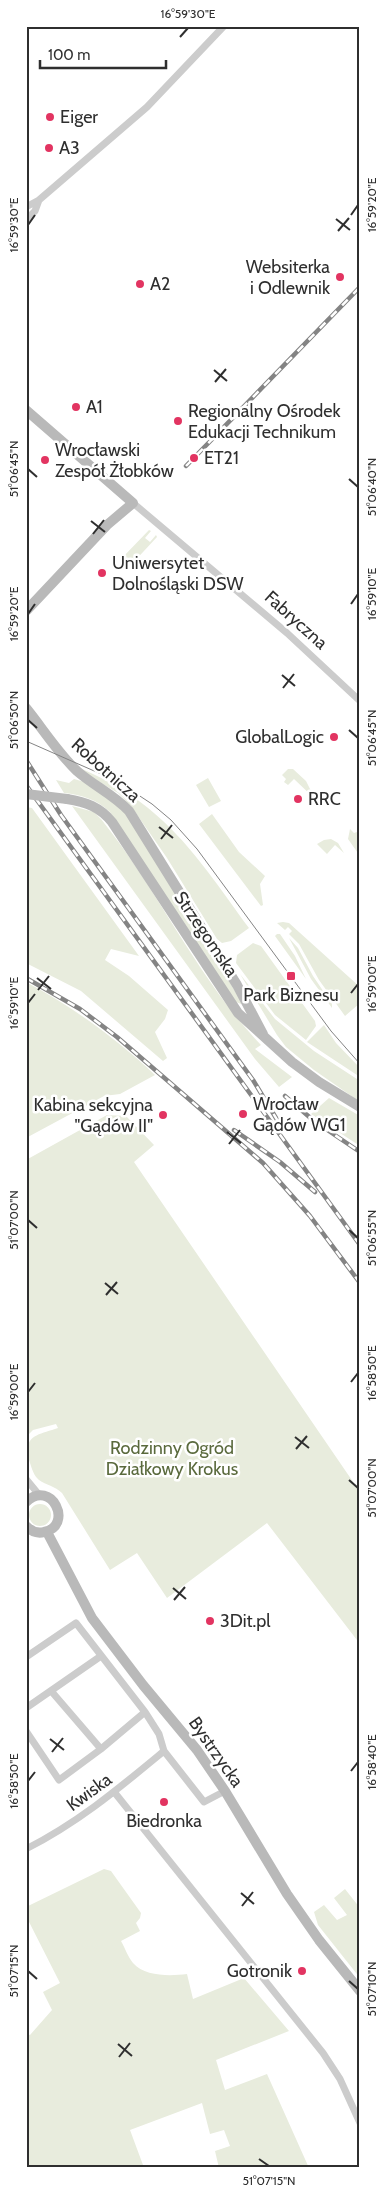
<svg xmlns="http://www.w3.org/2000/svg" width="386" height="2194" viewBox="0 0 386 2194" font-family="Cabin,sans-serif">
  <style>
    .green { fill: #e8ecdd }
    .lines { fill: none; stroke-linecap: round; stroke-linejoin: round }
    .street { stroke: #ccc; stroke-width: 7 }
    .secondary { stroke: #b9b9b9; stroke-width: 10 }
    .tram { stroke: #848484; stroke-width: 1 }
    .rail-casing { stroke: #848484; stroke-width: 4.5 }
    .rail { stroke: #fff; stroke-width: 2.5; stroke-dasharray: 8; stroke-linecap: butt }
    .secondary-bridge { stroke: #b9b9b9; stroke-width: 10 }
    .ticks { fill: none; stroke: #2f2f2f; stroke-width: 2 }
    .poi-dot { fill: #e23461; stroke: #fff; stroke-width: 2 }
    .labels { text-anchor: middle; stroke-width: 5; stroke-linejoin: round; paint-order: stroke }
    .poi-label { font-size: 18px; fill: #2f2f2f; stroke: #fff; text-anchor: start }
    .street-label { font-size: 18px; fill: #2f2f2f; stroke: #fff }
    .park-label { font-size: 18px; fill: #5a6a3d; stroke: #fff }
    .neatline { fill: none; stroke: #2f2f2f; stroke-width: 2 }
    .ticks-label { font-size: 12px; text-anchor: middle; fill: #2f2f2f }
  </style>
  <rect width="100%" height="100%" fill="#fff"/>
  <path class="green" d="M149 530 151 531 145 538 150 542 156 535 157 537 130 566H126L121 561 122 558Z
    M82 769C166 805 197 857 249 928L231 941 222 943 217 939 167 858 131 806 118 793 91 777Z
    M288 769H293L306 781 315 799 294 779 288 785 284 782 286 779 282 775Z
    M208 778 221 801 209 807 196 785Z
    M74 779C96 784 112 799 127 815L241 1001V1004L236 1002 110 812C96 799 82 795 64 793L56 780 69 783Z
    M72 806 94 812 101 819C159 891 197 978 261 1045L255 1049 292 1077 279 1087 255 1059Z
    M26 807 32 808 139 956 111 949 105 960 129 976 168 1010 165 1019 155 1032 167 1058 163 1061 81 991 26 963Z
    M212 814 239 852 265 876 260 884 263 905 261 906 199 824Z
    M350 829 354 833 360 831V856L348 839Z
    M331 839 338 843 344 853 335 845 327 854 317 844 324 840Z
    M283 922 289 923 360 987V1003L345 1016 319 980 299 944 289 934 292 931 288 927 285 930 277 923Z
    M277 934H280L295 956 306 979 275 936Z
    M289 938 298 948 313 976 332 1004V1008L311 979Z
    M253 943 261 946 315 1021 316 1026 306 1040 275 1015 236 963 237 955Z
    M240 974 275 1019 314 1051 360 1081V1102L314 1070 286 1047 277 1035Z
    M26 982C73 1007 117 1039 155 1075L120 1094 104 1096 26 1138Z
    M324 1025 336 1043 360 1068V1077L307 1042Z
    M329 1098 360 1116V1146L311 1114Z
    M107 1115 126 1116 154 1145 134 1162 360 1492V1644L267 1523 167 1598 137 1553 110 1570 62 1493C55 1486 46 1485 39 1480 34 1476 32 1469 30 1463 21 1435 38 1435 58 1428L56 1424 33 1430 26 1437V1160Z
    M29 1515a11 11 0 1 1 22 0a11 11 0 1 1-22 0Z
    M104 1869 111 1871 141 1913 140 1918 136 1923 140 1931 121 1941C125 1948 128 1957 133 1963 145 1977 171 1976 187 1974L193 1999 244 1978 289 2031 216 2060 225 2090 267 2074 309 2168H219L215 2151 230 2146 224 2130 210 2134 202 2103 130 2130 143 2165 140 2168H26V2034L30 2035 52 2010 43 1992 60 1983 26 1916V1907Z
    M345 1889 360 1908V1978L318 1925 314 1912 324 1905 337 1920 347 1915 334 1898Z"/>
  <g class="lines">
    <path class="street" d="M26 207 39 200 147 107 224 26
      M26 220 35 211 39 200
      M133 503 287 633 360 701
      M26 1479 40 1496
      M26 1657 76 1623 145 1712 159 1734 164 1751 204 1802 225 1791
      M52 1692 101 1749
      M26 1708 101 1656
      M26 1731 59 1780 101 1749 145 1712
      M115 1793 323 2053 340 2079 360 2123
      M26 1849C79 1822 118 1789 164 1751"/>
    <path class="secondary" d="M26 410 133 503 107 525 26 611
      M26 708C43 729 58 753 77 771 94 786 113 794 129 811L237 985 263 1034
      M67 799C86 802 100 807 112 822L238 1013 292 1062 319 1082 360 1107
      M26 1502C52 1478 74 1526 44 1532 37 1534 31 1531 26 1526
      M47 1532 92 1618 143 1685 197 1750 225 1791 287 1894 319 1940 360 1991"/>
    <path class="tram" d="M26 741 117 781 152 804 171 820 197 849 331 1031 360 1064"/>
    <g class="rail-casing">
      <path id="rail" d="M186 466 360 287
        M26 760 61 815 253 1080 279 1123
        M26 785 360 1245
        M26 978 80 1009 117 1037 263 1163 310 1216 360 1283
        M285 1096 314 1121 360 1152
        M234 1130 280 1162 315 1192"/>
    </g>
    <use href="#rail" class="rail"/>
    <path class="secondary-bridge" d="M26 794 67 799"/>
  </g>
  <path class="ticks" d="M180 37 188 28M351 215 358 205M336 219 350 230M28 225 35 215M338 231 349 218M214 370 227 381M215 382 226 369M28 469 37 477M349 479 358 487M91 521 105 532M93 534 104 520M351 604 358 594M28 614 35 604M282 675 295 686M283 688 294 674M28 720 37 728M349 730 358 738M159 827 173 838M161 839 172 825M37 978 51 989M38 990 49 976M351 993 358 984M28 1003 35 994M227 1132 241 1143M229 1144 240 1130M28 1220 37 1228M349 1230 358 1238M105 1283 118 1294M106 1295 117 1282M351 1382 358 1373M28 1392 35 1383M295 1437 309 1448M296 1449 307 1436M349 1480 358 1488M173 1588 186 1599M174 1600 185 1587M50 1739 64 1750M52 1752 63 1738M351 1771 358 1762M28 1781 35 1772M241 1893 254 1904M242 1906 253 1892M28 1971 37 1979M349 1981 358 1989M118 2044 132 2056M119 2057 130 2043M259 2159 269 2166"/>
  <g class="poi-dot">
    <circle cx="50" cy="117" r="5"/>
    <circle cx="49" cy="148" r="5"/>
    <circle cx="340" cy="277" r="5"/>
    <circle cx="140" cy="284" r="5"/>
    <circle cx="76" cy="407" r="5"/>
    <circle cx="178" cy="421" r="5"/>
    <circle cx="194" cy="458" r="5"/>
    <circle cx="45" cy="460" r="5"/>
    <circle cx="102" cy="573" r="5"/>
    <circle cx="334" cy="737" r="5"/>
    <circle cx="298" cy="799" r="5"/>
    <rect x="286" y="971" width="10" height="10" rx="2.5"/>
    <circle cx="243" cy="1114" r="5"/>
    <circle cx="163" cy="1115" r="5"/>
    <circle cx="210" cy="1621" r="5"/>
    <circle cx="164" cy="1802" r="5"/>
    <circle cx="302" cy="1971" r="5"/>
  </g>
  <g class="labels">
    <g class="poi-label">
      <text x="60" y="123">Eiger</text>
      <text x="59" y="154">A3</text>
      <text x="330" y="273" text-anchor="end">Websiterka<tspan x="330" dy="21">i Odlewnik</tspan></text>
      <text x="150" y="290">A2</text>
      <text x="86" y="413">A1</text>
      <text x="188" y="417">Regionalny Ośrodek<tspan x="188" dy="21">Edukacji Technikum</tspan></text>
      <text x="55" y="456">Wrocławski<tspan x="55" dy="21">Zespół Żłobków</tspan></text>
      <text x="204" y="464">ET21</text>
      <text x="112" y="569">Uniwersytet<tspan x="112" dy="21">Dolnośląski DSW</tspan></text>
      <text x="324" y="743" text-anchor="end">GlobalLogic</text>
      <text x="308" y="805">RRC</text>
      <text x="291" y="1001" text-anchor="middle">Park Biznesu</text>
      <text x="253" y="1110">Wrocław<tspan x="253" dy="21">Gądów WG1</tspan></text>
      <text x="153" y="1111" text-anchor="end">Kabina sekcyjna<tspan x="153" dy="21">"Gądów II"</tspan></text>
      <text x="220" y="1627">3Dit.pl</text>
      <text x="164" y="1827" text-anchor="middle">Biedronka</text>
      <text x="292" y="1977" text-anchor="end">Gotronik</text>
    </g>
    <g class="street-label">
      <text transform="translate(296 620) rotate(42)" y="6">Fabryczna</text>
      <text transform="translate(106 770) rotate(42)" y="6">Robotnicza</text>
      <text transform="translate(206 934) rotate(56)" y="6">Strzegomska</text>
      <text transform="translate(216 1752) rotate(55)" y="6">Bystrzycka</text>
      <text transform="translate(89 1792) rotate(-36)" y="6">Kwiska</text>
    </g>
    <g class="park-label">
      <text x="172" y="1454">Rodzinny Ogród<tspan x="172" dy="21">Działkowy Krokus</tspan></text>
    </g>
  </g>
  <rect width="386" height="2194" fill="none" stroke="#ffffff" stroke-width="55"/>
  <path d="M40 60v8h126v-8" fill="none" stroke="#2f2f2f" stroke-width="2.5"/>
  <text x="48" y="60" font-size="15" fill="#2f2f2f" stroke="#ffffff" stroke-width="4" paint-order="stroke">100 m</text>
  <rect x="28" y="28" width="330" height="2138" class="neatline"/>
  <g class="ticks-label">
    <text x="188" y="18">16°59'30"E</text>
    <text transform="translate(372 205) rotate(-90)" y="4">16°59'20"E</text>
    <text transform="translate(14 225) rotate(-90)" y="4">16°59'30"E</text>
    <text transform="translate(14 469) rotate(-90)" y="4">51°06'45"N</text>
    <text transform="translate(372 487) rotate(-90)" y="4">51°06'40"N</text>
    <text transform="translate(372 594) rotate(-90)" y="4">16°59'10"E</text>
    <text transform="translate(14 614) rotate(-90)" y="4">16°59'20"E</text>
    <text transform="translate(14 720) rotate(-90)" y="4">51°06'50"N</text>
    <text transform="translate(372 738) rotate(-90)" y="4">51°06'45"N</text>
    <text transform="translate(372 984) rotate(-90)" y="4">16°59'00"E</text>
    <text transform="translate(14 1003) rotate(-90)" y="4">16°59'10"E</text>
    <text transform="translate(14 1220) rotate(-90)" y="4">51°07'00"N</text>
    <text transform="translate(372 1238) rotate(-90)" y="4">51°06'55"N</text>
    <text transform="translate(372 1373) rotate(-90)" y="4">16°58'50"E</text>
    <text transform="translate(14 1392) rotate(-90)" y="4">16°59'00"E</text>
    <text transform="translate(372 1488) rotate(-90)" y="4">51°07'00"N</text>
    <text transform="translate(372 1762) rotate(-90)" y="4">16°58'40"E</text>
    <text transform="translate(14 1781) rotate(-90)" y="4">16°58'50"E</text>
    <text transform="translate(14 1971) rotate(-90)" y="4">51°07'15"N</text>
    <text transform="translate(372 1989) rotate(-90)" y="4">51°07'10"N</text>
    <text x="269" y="2185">51°07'15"N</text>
  </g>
</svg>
